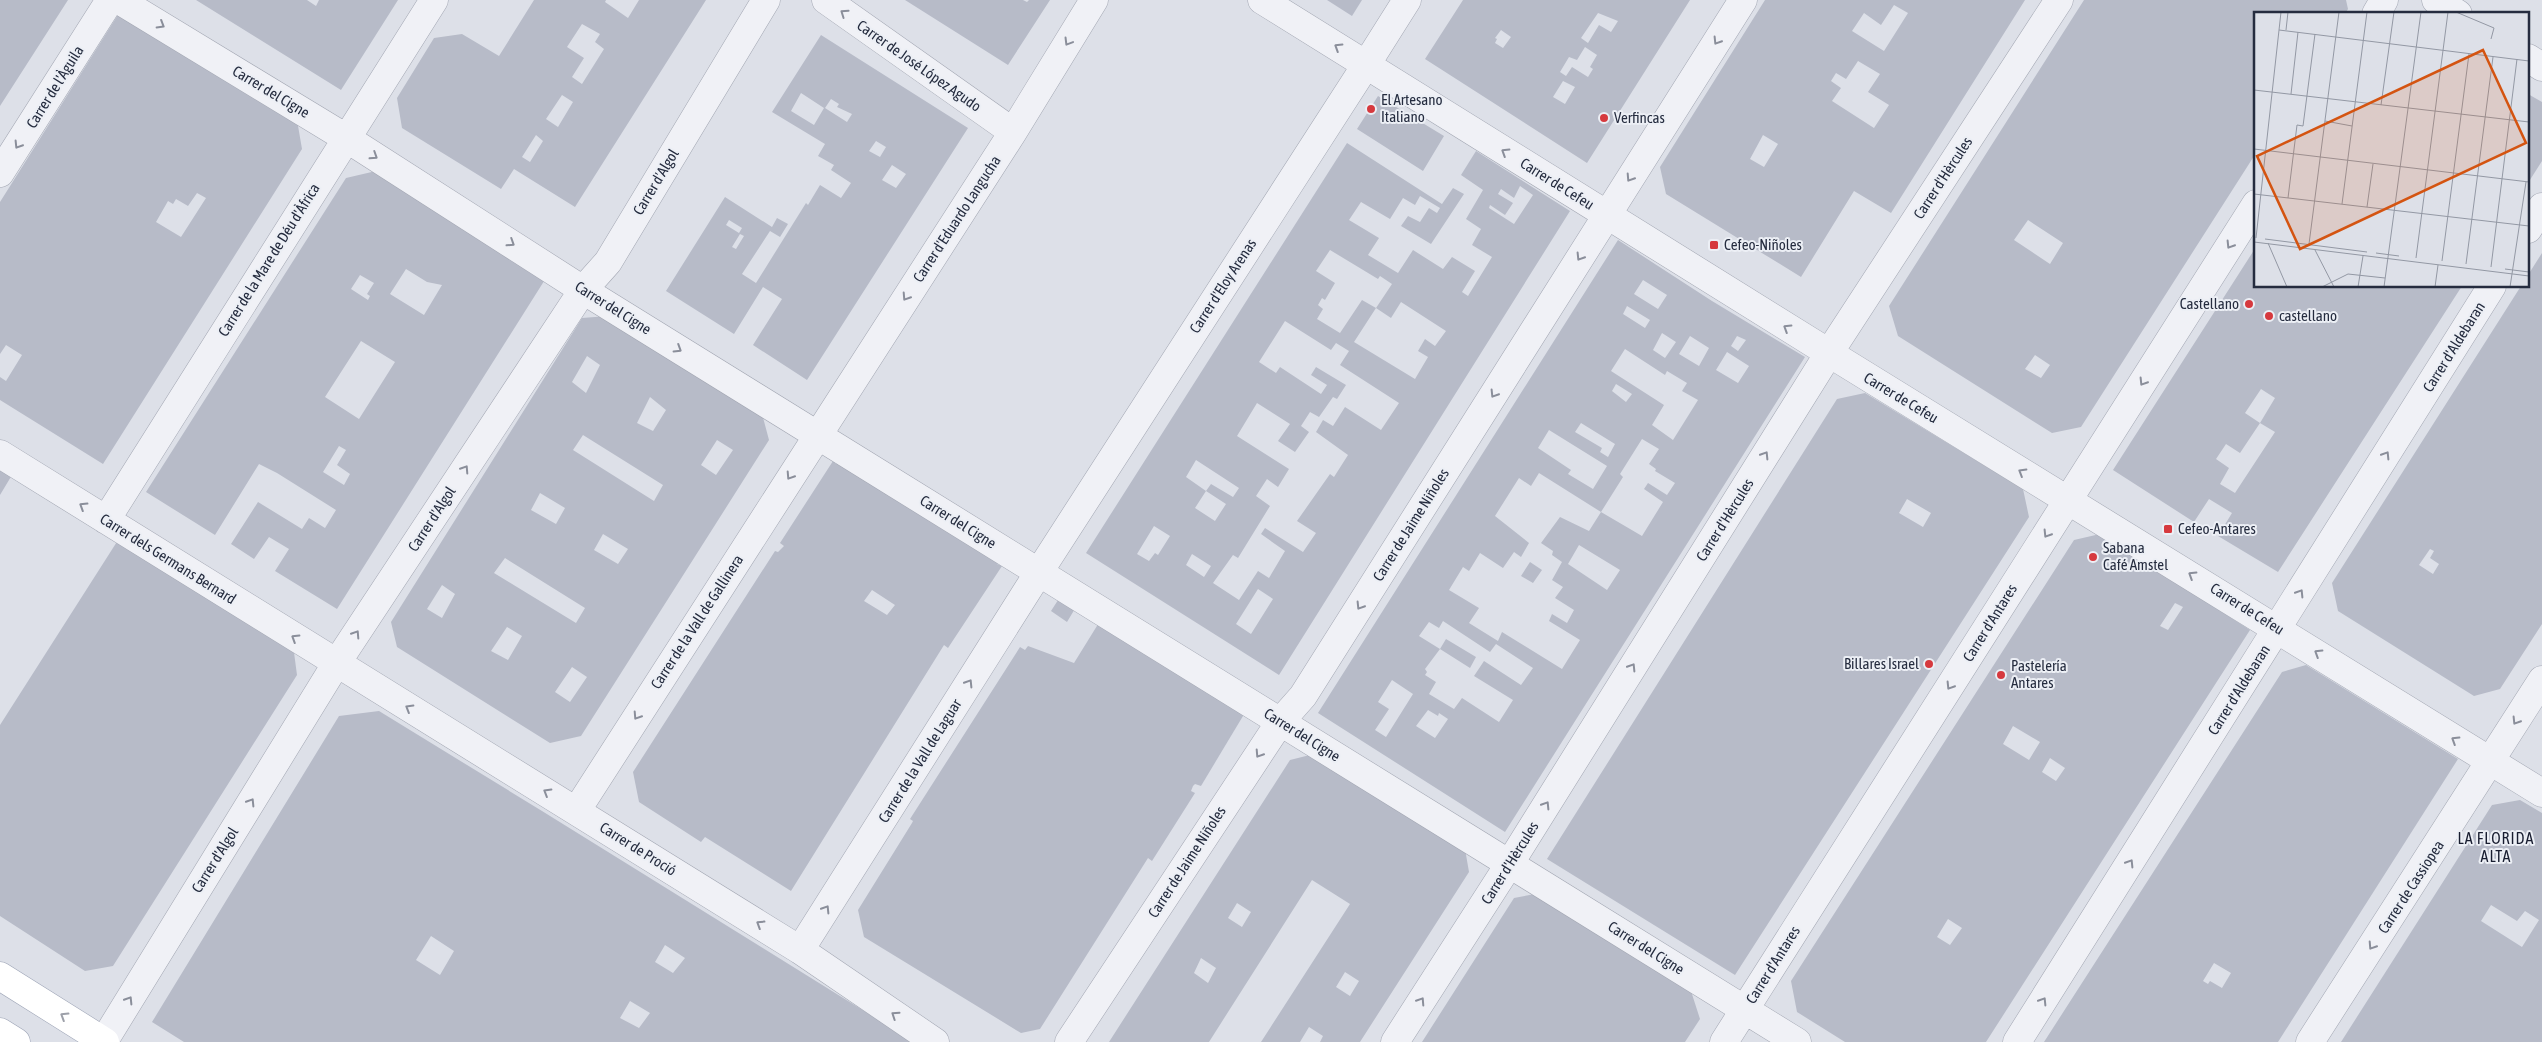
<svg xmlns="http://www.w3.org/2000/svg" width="2542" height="1042" viewBox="0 0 2542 1042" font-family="'Asap Condensed',sans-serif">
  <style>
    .building { fill: #b7bbc8; fill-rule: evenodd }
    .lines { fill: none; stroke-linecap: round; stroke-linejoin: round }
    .pedestrian-casing { stroke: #a2a6b2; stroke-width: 29 }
    .minor-casing { stroke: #a2a6b2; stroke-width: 29 }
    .primary-casing { stroke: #9ba2b4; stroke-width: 29 }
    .pedestrian { stroke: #f0f1f6; stroke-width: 28 }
    .minor { stroke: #f0f1f6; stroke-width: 28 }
    .primary { stroke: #fff; stroke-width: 28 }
    .oneway { stroke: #8a8e9a }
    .oneway2 { stroke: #9da0a9 }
    .poi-dot { fill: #d6393e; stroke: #eceff5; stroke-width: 2 }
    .labels { text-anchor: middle; stroke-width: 4; stroke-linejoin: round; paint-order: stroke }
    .street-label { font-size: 15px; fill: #252c3f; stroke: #eceff5 }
    .poi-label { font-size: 15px; fill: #252c3f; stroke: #eceff5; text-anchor: start }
    .neighbourhood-label { font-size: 16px; letter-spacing: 1px; fill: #181d30; stroke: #eceff5 }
    .inset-road { fill: none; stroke: #9398a4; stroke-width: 1 }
    .view { fill: #d45411; fill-opacity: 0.15; stroke: #d45411; stroke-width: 2.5 }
    .inset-edge { fill: none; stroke: #252c3f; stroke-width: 2.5 }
  </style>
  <rect width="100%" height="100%" fill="#dde0e8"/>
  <path class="building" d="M0 0H68L0 106Z
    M196 0H307L316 6 319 0H398L341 90Z
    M534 0H606L605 2 628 18 639 0H706L575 207 514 169 501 189 402 128 397 98 434 38 462 34 499 56ZM582 24 600 34 595 42 604 49 582 84 572 77 584 58 567 47ZM562 95 573 102 558 127 546 119ZM536 135 543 141 530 162 522 157Z
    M905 0H1023L1027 2 1029 0H1050L1008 65Z
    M1327 0H1362L1352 16Z
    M1463 0H1690L1587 163 1425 59ZM1598 13 1618 21 1611 32 1599 25 1588 43 1581 38ZM1501 30 1511 37 1503 48 1495 43 1497 39 1495 38ZM1585 47 1597 55 1590 67 1593 69 1588 77 1572 67 1566 76 1560 72 1569 57 1577 60ZM1563 81 1575 87 1565 104 1553 97Z
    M1765 0H2025L1891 213 1854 191 1801 277 1666 194 1660 167ZM1894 5 1908 13 1884 51 1852 31 1864 13 1881 25ZM1858 61 1880 74 1868 92 1889 105 1874 128 1832 101 1841 88 1831 81 1836 73 1846 79ZM1763 135 1778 144 1764 167 1750 159Z
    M2084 0H2346L2348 9 2345 14H2256V153L2081 427 2052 433 1898 336 1889 306ZM2028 220 2063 243 2050 264 2014 240ZM2035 355 2050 365 2041 378 2025 369Z
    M121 10 297 120 302 149 103 464 0 400V377L6 381 22 355 6 345 0 354V202ZM197 193 206 198 181 237 156 222 168 201 173 204 176 199 188 206Z
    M821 35 968 128 807 380 753 345 782 299 763 287 734 334 666 291 725 197 772 227 777 218 788 224 780 237 770 231 742 274 756 283 806 203 808 205 820 185 841 198 851 183 831 170 834 165 818 156 825 144 772 112ZM801 93 824 108 814 125 791 111ZM831 99 839 104 837 107 852 114 847 122 825 108ZM876 141 886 147 880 157 869 151ZM892 165 906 174 896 188 882 180ZM729 220 742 228 739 233 726 225ZM740 234 744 236 736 249 732 247Z
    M2528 94 2542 102V161L2528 183Z
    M1378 96 1444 136 1423 171 1357 129Z
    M1347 143 1442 204 1453 188 1464 194 1431 244 1401 226 1408 216 1420 222 1429 208 1437 213 1440 208 1420 196 1415 205 1403 198 1390 219 1361 202 1349 220 1379 238 1368 255 1398 273 1413 250 1443 269 1452 257 1475 271 1462 292 1468 296 1492 257 1472 245 1481 229 1466 219 1483 190 1461 175 1476 151 1570 211 1279 675 1086 553ZM1520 186 1533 195 1514 224 1489 208 1490 205 1505 215 1513 203 1498 194 1501 189 1514 198ZM1330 250 1378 279 1380 276 1392 284 1376 308 1391 318 1401 302 1446 331 1435 346 1425 339 1418 351 1428 357 1415 379 1354 342 1376 308 1362 300 1340 333 1317 319 1323 309 1318 305 1322 298 1325 300 1335 283 1316 271ZM1285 321 1331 350 1336 343 1349 351 1340 365 1399 403 1381 430 1345 407 1333 426 1323 420 1316 432 1348 455 1334 477 1330 474 1297 521 1316 533 1303 552 1265 528 1261 534 1285 551 1269 578 1258 571 1239 600 1213 583 1233 555 1238 558 1270 506 1256 496 1267 479 1278 487 1289 469 1237 436 1257 403 1290 424 1278 441 1295 452 1309 432 1301 426 1310 412 1319 417 1333 397 1337 399 1346 385 1316 367 1311 375 1327 385 1321 394 1280 367 1276 373 1259 362ZM1196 460 1239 488 1233 497 1211 484 1206 491 1226 504 1215 521 1195 508 1206 491 1186 477ZM1154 526 1170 536 1158 555 1155 553 1149 561 1137 554ZM1192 554 1211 566 1204 577 1186 565ZM1258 589 1273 599 1251 634 1236 624Z
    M376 171 546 278 337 609 275 571 289 549 269 537 254 559 231 544 258 502 302 529 309 518 325 528 336 510 277 473 259 464 215 535 146 492 346 178ZM406 269 427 282 442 285 424 315 390 294ZM360 275 374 283 367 294 370 296 368 300 351 289ZM361 341 395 362 359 419 325 397ZM339 446 346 450 337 465 350 474 344 485 323 472Z
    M1618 240 1712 301 1805 357 1505 832 1318 713ZM1643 280 1667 295 1658 309 1634 294ZM1627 306 1650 320 1645 328 1623 314ZM1662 333 1676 342 1665 358 1653 350ZM1690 336 1709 348 1699 366 1679 354ZM1737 336 1746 340 1738 351 1731 346ZM1625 349 1665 375 1667 371 1687 383 1682 391 1698 400 1673 440 1652 425 1664 405 1611 371ZM1727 352 1749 366 1738 383 1716 370ZM1616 384 1632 394 1626 402 1612 391ZM1581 423 1615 444 1608 457 1600 452 1602 448 1575 432ZM1549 430 1607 466 1593 489 1568 474 1571 470 1538 448ZM1642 439 1659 449 1649 464 1656 469 1655 471 1675 483 1667 495 1648 483 1644 489 1663 502 1642 536 1601 512 1589 531 1560 517 1541 543 1553 551 1552 555 1562 562 1552 580 1563 587 1555 598 1574 610 1567 623 1552 614 1549 621 1580 640 1562 669 1502 632 1498 641 1469 623 1479 608 1449 590 1463 567 1469 571 1480 553 1503 568 1514 552 1521 557 1529 543 1495 516 1519 478 1531 486 1539 473 1601 512 1623 477 1620 474ZM1579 545 1620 570 1607 590 1568 564ZM1443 621 1490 652 1496 644 1533 668 1521 685 1484 661 1474 676 1513 700 1499 722 1462 698 1454 709 1429 694 1436 682 1425 675 1427 672 1425 669 1440 649 1419 636 1429 622 1439 628ZM1392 680 1413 694 1386 737 1375 730 1389 709 1378 702ZM1428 710 1438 716 1439 713 1448 719 1435 738 1416 726Z
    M2256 247V286H2462L2278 572 2218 536 2232 513 2209 499 2194 522 2113 470ZM2261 389 2275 398 2260 423 2275 432 2235 493 2220 484 2229 468 2216 459 2226 444 2240 453 2260 423 2245 413Z
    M2542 253V624L2500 689 2474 696 2338 611 2332 583 2521 286H2528V275ZM2430 549 2434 551 2430 558 2439 564 2433 574 2419 565Z
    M608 316 761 410 769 440 581 736 550 743 397 647 391 622 582 318ZM587 356 600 365 586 393 572 382ZM650 397 666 410 653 431 637 423ZM583 435 663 485 654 501 573 450ZM717 440 733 450 716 475 701 465ZM540 493 565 508 556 524 531 510ZM603 534 628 549 618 564 594 550ZM505 558 585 608 576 623 494 573ZM442 585 455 594 442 618 427 609ZM507 627 522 636 508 660 491 651ZM572 667 587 677 570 702 555 692Z
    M1865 393 2023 489 2029 517 1735 975 1547 859 1837 399ZM1907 499 1931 513 1923 527 1899 513Z
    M838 459 1001 560 997 564 1002 566 948 648 944 645 791 891 705 837 701 842 639 802 633 772 775 551 778 552 784 546 780 543 833 461 836 464ZM872 590 895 605 887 615 864 601Z
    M0 460 15 470 0 495Z
    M2100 534 2250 630 1986 1042H1845L1797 1012 1791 981 2074 540ZM2175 603 2183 607 2168 630 2160 626ZM2013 726 2040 742 2029 760 2003 744ZM2050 758 2065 768 2056 781 2042 772ZM1948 919 1962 928 1950 945 1937 937Z
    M120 537 293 645 297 675 113 966 85 971 0 916V725Z
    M1530 562 1542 570 1533 583 1521 576Z
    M1060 597 1076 607 1067 622 1051 611Z
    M1100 621 1249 706 1201 786 1195 784 1193 786 1191 791 1195 793 1152 861 1148 858 1040 1029 1021 1033 864 937 858 910 912 823 913 821 910 819 1020 647 1025 650 1028 646 1074 663Z
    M1446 639 1476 657 1470 668 1440 649Z
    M2306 665 2458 759 2278 1042H2044L2282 672ZM2214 963 2231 973 2222 988 2210 981 2208 984 2203 981Z
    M379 711 542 811 914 1042H184L152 1022 339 716ZM431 936 454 951 440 975 416 960ZM665 945 685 958 673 973 655 962ZM630 1001 650 1013 639 1028 620 1018Z
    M1314 754 1465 849 1469 872 1360 1042H1320L1323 1036 1309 1027 1300 1042H1261L1350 904 1312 880 1209 1042H1109L1290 760ZM1237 903 1251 912 1242 927 1228 918ZM1201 958 1216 968 1208 983 1194 973ZM1345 972 1359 981 1350 996 1336 987Z
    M2520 800 2542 813V1042H2341L2492 805ZM2491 905 2517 921 2525 911 2539 920 2522 947 2481 921Z
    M1535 894 1691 991 1700 1019 1685 1042H1422L1514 898Z"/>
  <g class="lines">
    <g class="pedestrian-casing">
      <path id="pedestrian" d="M1039 572 1366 65"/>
    </g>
    <g class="minor-casing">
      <path id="minor" d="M119 0 346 138 583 290 1797 1042
        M826 0 1013 132
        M1262 0 1829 353 2542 793
        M2436 0 2458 14
        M2376 14 2384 0
        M2528 58 2542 67
        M1366 65 1407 0
        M0 173 110 0
        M2528 229 2542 207
        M0 454 800 950 935 1042
        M106 520 434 0
        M577 810 1013 132 1094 0
        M800 950 1039 572
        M104 1041 336 664 583 290 608 262 766 0
        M1069 1042 1280 722 1303 696 1743 0
        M1395 1042 1510 863 1829 353 2059 0
        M1724 1042 2256 204
        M2017 1042 2492 286
        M2310 1042 2542 680"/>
    </g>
    <g class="primary-casing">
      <path id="primary" d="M0 976 105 1042
        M0 1032 16 1042"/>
    </g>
    <use href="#pedestrian" class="pedestrian"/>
    <use href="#minor" class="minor"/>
    <use href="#primary" class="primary"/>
  </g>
  <defs><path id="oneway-chevron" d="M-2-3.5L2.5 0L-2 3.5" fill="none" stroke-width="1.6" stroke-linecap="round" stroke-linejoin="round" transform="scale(1.25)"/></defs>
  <g class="oneway">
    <use href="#oneway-chevron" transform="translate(844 13) rotate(-145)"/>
    <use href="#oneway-chevron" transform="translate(161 25) rotate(31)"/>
    <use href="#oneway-chevron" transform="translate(1717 41) rotate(122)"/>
    <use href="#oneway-chevron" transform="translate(1068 42) rotate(121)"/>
    <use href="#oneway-chevron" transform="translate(1338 47) rotate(-148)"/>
    <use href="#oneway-chevron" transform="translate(18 145) rotate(122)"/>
    <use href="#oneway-chevron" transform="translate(1505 152) rotate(-148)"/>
    <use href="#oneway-chevron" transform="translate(374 156) rotate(33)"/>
    <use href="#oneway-chevron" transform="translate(1630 178) rotate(123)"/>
    <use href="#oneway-chevron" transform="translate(511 243) rotate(33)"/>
    <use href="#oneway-chevron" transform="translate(2230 245) rotate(122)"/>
    <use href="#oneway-chevron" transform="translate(1580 257) rotate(122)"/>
    <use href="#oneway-chevron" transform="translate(906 297) rotate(123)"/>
    <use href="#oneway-chevron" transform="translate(1787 328) rotate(-148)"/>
    <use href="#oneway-chevron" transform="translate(678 349) rotate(32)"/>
    <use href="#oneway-chevron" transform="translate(2143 382) rotate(122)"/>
    <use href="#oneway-chevron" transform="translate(1494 394) rotate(122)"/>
    <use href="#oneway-chevron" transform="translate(1765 455) rotate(-58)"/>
    <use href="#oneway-chevron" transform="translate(2386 455) rotate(-58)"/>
    <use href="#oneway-chevron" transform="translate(465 469) rotate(-57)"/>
    <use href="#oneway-chevron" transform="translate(2022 472) rotate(-149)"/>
    <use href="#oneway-chevron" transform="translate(790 476) rotate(123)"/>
    <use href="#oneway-chevron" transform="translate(83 506) rotate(-148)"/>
    <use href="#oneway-chevron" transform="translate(2047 534) rotate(122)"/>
    <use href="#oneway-chevron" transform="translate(2192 575) rotate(-148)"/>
    <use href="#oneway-chevron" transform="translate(2300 593) rotate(-58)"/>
    <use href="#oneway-chevron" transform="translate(1360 606) rotate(122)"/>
    <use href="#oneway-chevron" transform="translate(356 634) rotate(-57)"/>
    <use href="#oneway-chevron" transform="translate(295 638) rotate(-148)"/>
    <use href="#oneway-chevron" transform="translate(2318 653) rotate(-148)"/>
    <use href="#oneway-chevron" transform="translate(1632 667) rotate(-58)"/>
    <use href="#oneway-chevron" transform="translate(969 683) rotate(-58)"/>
    <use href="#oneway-chevron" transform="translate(1950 686) rotate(122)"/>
    <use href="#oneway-chevron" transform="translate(409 708) rotate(-149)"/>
    <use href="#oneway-chevron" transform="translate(637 716) rotate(123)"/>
    <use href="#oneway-chevron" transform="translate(2516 721) rotate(122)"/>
    <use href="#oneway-chevron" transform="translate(2455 740) rotate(-148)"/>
    <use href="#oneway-chevron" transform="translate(1259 754) rotate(123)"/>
    <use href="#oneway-chevron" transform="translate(547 792) rotate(-149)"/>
    <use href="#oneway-chevron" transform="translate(251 802) rotate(-58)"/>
    <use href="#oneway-chevron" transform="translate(1546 805) rotate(-58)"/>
    <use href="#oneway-chevron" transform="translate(2130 863) rotate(-58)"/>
    <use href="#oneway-chevron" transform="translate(826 909) rotate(-58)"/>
    <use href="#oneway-chevron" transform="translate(760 924) rotate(-148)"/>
    <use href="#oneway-chevron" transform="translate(2372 946) rotate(123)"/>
    <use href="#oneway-chevron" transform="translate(129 1000) rotate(-58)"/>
    <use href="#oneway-chevron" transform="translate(1421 1001) rotate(-57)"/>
    <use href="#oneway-chevron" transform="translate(2043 1001) rotate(-58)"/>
    <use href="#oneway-chevron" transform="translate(895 1015) rotate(-146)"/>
  </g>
  <use class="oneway2" href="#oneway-chevron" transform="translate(64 1016) rotate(-148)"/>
  <g class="poi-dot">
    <circle cx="1371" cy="109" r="5"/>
    <circle cx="1604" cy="118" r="5"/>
    <rect x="1709" y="240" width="10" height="10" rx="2.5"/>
    <circle cx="2249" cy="304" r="5"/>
    <circle cx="2269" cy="316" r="5"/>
    <rect x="2163" y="524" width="10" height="10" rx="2.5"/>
    <circle cx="2093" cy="557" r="5"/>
    <circle cx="1929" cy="664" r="5"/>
    <circle cx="2001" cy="675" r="5"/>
  </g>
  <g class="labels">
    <g class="street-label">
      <text transform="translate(919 66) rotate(35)" y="5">Carrer de José López Agudo</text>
      <text transform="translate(55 87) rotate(-58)" y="5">Carrer de l'Àguila</text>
      <text transform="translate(271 92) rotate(31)" y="5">Carrer del Cigne</text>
      <text transform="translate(1943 178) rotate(-57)" y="5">Carrer d'Hèrcules</text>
      <text transform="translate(656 182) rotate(-59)" y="5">Carrer d'Algol</text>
      <text transform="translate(1557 184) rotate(32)" y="5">Carrer de Cefeu</text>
      <text transform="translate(957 219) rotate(-57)" y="5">Carrer d'Eduardo Langucha</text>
      <text transform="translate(269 260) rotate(-58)" y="5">Carrer de la Mare de Déu d'Àfrica</text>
      <text transform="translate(1223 286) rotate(-57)" y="5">Carrer d'Eloy Arenas</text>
      <text transform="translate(613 308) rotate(32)" y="5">Carrer del Cigne</text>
      <text transform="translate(2454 347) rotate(-58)" y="5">Carrer d'Aldebaran</text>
      <text transform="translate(1901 398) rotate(31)" y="5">Carrer de Cefeu</text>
      <text transform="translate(432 519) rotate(-57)" y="5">Carrer d'Algol</text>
      <text transform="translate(1725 520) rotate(-58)" y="5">Carrer d'Hèrcules</text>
      <text transform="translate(958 522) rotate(32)" y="5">Carrer del Cigne</text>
      <text transform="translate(1411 525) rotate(-58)" y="5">Carrer de Jaime Niñoles</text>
      <text transform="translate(168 559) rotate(32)" y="5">Carrer dels Germans Bernard</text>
      <text transform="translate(2247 609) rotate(32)" y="5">Carrer de Cefeu</text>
      <text transform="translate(697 622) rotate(-57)" y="5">Carrer de la Vall de Gallinera</text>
      <text transform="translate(1990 623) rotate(-58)" y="5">Carrer d'Antares</text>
      <text transform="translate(2239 690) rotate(-58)" y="5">Carrer d'Aldebaran</text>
      <text transform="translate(1302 735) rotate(32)" y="5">Carrer del Cigne</text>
      <text transform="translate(920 761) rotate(-58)" y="5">Carrer de la Vall de Laguar</text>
      <text transform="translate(638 849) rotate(32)" y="5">Carrer de Proció</text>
      <text transform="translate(215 860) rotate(-58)" y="5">Carrer d'Algol</text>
      <text transform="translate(1187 862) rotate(-57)" y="5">Carrer de Jaime Niñoles</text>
      <text transform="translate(1510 863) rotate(-58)" y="5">Carrer d'Hèrcules</text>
      <text transform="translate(2411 887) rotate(-57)" y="5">Carrer de Cassiopea</text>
      <text transform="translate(1646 948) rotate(32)" y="5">Carrer del Cigne</text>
      <text transform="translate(1773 965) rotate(-58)" y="5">Carrer d'Antares</text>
    </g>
    <g class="poi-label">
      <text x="1381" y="105">El Artesano<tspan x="1381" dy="17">Italiano</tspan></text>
      <text x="1614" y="123">Verfincas</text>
      <text x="1724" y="250">Cefeo-Niñoles</text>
      <text x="2239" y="309" text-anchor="end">Castellano</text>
      <text x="2279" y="321">castellano</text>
      <text x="2178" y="534">Cefeo-Antares</text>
      <text x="2103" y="553">Sabana<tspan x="2103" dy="17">Café Amstel</tspan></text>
      <text x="1919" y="669" text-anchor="end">Billares Israel</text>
      <text x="2011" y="671">Pastelería<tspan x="2011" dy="17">Antares</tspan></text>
    </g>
    <g class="neighbourhood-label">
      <text x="2496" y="844">LA FLORIDA<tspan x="2496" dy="18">ALTA</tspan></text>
    </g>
  </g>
  <g transform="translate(2254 12)">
    <rect width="275" height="275" fill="#dde0e8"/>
    <path class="inset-road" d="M202 0 240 16 237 27M25 18 275 49M32 18 34 0M0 78 275 110M37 82 44 20M127 93 140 0M71 109 98 114M0 137 275 170M0 182 275 214M34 186 43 113 49 114 61 22M88 192 113 0M113 195 119 152M2 226 27 0M11 227 113 240M0 230 275 264M14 231 33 275M55 232 85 0M61 238 80 275M122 241 145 244M162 246 194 0M188 249 215 42M212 252 239 45M237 255 263 47M251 257 275 260M68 275 94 262 131 266M104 275 109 244M130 275 167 0M181 275 184 253M256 275 272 170"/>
    <path class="view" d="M229 38 272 131 46 237 3 144Z"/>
    <rect width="275" height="275" class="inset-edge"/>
  </g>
</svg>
